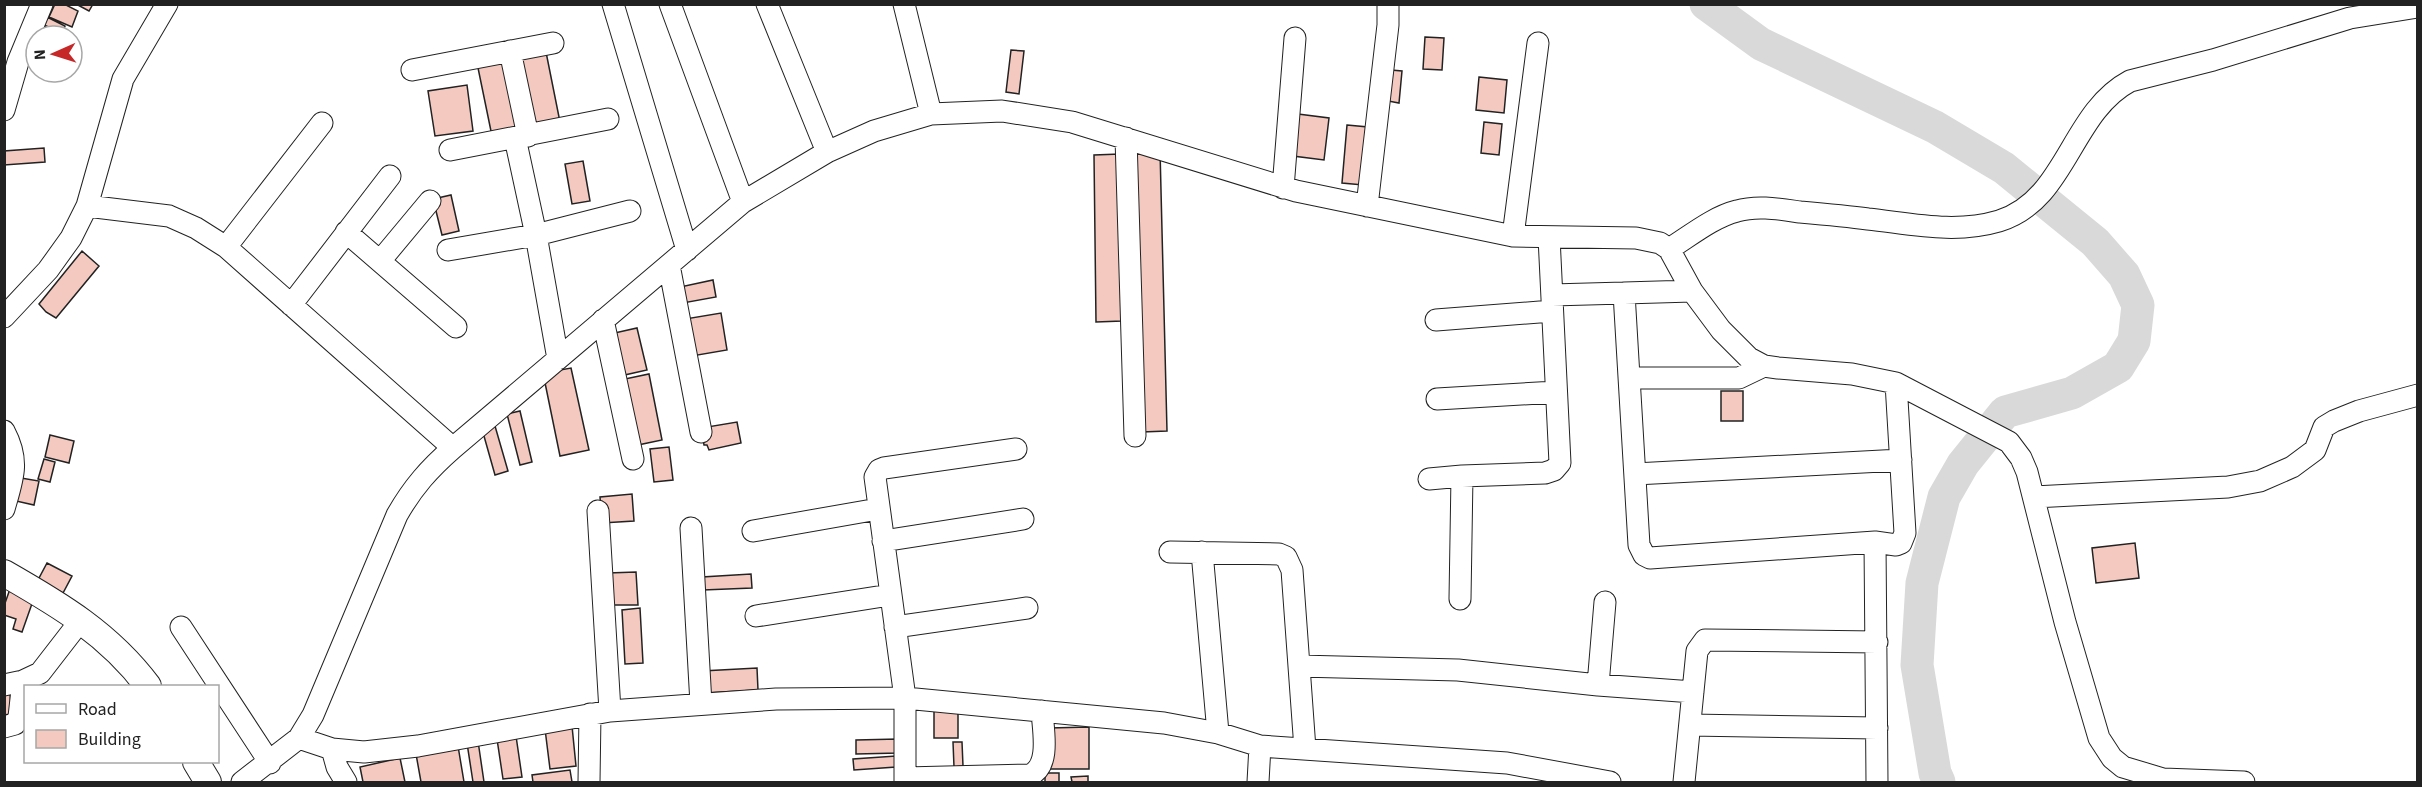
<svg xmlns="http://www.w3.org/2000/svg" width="2422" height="787" viewBox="0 0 2422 787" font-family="'Source Sans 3',sans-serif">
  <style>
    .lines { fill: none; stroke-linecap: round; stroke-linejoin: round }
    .river { stroke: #d9d9d9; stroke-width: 33 }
    .building { fill: #f3c9c0; stroke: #222; stroke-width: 1.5 }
    .minor-casing { stroke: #222; stroke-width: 23 }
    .major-casing { stroke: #222; stroke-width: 28 }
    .minor { stroke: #fff; stroke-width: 21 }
    .major { stroke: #fff; stroke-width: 26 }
  </style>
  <rect width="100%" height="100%" fill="#fff"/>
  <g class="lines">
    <path class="river" d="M1706 4 1761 44 1935 127 2004 168 2095 242 2124 275 2138 305 2134 341 2118 367 2072 393 2005 412 1963 464 1944 497 1922 583 1917 665 1935 773 1939 782"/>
  </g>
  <path class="building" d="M55 4H64L78 11 72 27 49 17Z
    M76 4H93L89 11Z
    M47 17 65 26 62 33 44 25Z
    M44 26 61 34 60 36H48L41 33Z
    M1425 37 1444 38 1442 70 1423 69Z
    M545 47 561 127 535 131 519 52Z
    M1011 50 1024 51 1019 94 1006 92Z
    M508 56 523 130 492 136 477 63Z
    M1391 70 1402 71 1399 103 1388 101Z
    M1479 77 1507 80 1504 113 1476 110Z
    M467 85 473 131 435 136 428 91Z
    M1298 114 1329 118 1324 160 1293 156Z
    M1484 122 1502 124 1499 155 1481 153Z
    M1347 125 1368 127 1363 185 1342 183Z
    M44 148 45 162 4 165V151Z
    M1160 150 1167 431 1142 432 1135 151Z
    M1120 154 1122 321 1096 322 1094 155Z
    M583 161 590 201 572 204 565 164Z
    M451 195 459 231 442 235 433 199Z
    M82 251 99 266 56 318 46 312 39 304Z
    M713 280 716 297 683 303 680 287Z
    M721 313 727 350 692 356 685 319Z
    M637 328 647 370 620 376 610 334Z
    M571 368 589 450 560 456 543 373Z
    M649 374 662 440 633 446 620 380Z
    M1721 391H1743V421H1721Z
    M520 411 532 462 520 465 507 414Z
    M737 422 741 443 709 450 707 445H704L701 428Z
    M495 426 508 471 495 475 482 429Z
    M50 435 74 441 69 463 45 457Z
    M669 447 673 480 654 482 650 449Z
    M44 459 55 462 50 482 38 479Z
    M21 478 39 481 34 505 16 501Z
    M632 494 634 521 602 523 600 497Z
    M2135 543 2139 578 2096 583 2092 548Z
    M47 563 72 576 63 593 38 580Z
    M636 572 638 605H610L608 573Z
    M751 574 752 588 703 590 702 577Z
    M10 589 34 598 22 632 13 629 16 619 4 615V606Z
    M640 608 643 663 625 664 622 610Z
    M757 668 758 690 703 693 702 671Z
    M10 689 11 714 4 715V690Z
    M934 706H958V738H934Z
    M572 726 576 766 550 769 545 729Z
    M1089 727V769H1050L1049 728Z
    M516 736 522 777 503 779 497 739Z
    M898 739 899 753 856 754V740Z
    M478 741 484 782H473L467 743Z
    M953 742H962L963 766 954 767Z
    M458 746 464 782H421L416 754Z
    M896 756V767L854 770 853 759Z
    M400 758 405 782H363L360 767Z
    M570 770 572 782H533L532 775Z
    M1045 773H1059V782H1045Z
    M1088 776V782H1072L1071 777Z"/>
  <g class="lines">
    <g class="minor-casing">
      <path id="minor" d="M613 4 687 250
        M670 4 743 202
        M767 4 827 152
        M904 4 931 114
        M510 51 528 136
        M412 70 553 43
        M4 110 18 62 42 4
        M515 138 536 235 558 359
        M1126 138 1135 436
        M450 150 608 119
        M1283 188 1295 38
        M87 206 169 216 196 228 226 247 453 448
        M1367 206 1388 25V4
        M346 232 456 327
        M1513 236 1538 43
        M226 247 322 123
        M1669 249C1690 236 1713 217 1737 211 1757 205 1779 209 1800 212 1823 214 1846 216 1868 219 1913 224 1955 234 1999 221 2067 200 2070 113 2130 81L2213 60 2350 18 2418 7
        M448 250 536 235 630 211
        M380 261 430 201
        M669 265 701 432
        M1692 291 1624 293 1639 545 1644 555 1650 558 1875 542 1896 545 1901 543 1905 533 1896 383
        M1552 295 1624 293
        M291 305 390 176
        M4 317 48 270 71 238 87 206 123 79 167 4
        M603 320 633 459
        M1436 320 1552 311
        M1630 378H1739L1764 366
        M1437 399 1556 392
        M4 431C20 461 13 478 4 509
        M1635 474 1901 460
        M1462 476 1545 473 1554 470 1560 463 1549 237
        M1429 479 1462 476 1460 599
        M2034 497 2228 487 2260 481 2292 467 2315 450 2324 427 2334 421 2359 411 2418 395
        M598 511 610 711
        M691 528 701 704
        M753 531 878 509
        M883 541 1023 519
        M1875 542 1877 782
        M1170 552 1279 554 1286 557 1292 570 1305 749
        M1202 552 1218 733
        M756 616 890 595
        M181 627 270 763
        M895 627 1027 608
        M1299 666 1458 670 1598 685 1693 692
        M4 685 23 681 40 673 81 620
        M1598 685 1605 602
        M1690 725 1877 728
        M4 727 15 724 19 717 23 681
        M299 738 332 749 364 752 418 746 610 711 776 699 905 698 1164 723 1218 733 1260 746 1507 763 1610 782
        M332 749 337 767 346 782
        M905 778 1030 775C1051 766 1043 730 1042 711
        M242 782 299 738 313 715 397 515C413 487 429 469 453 448L743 202 827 152 874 131 931 114 1002 111 1072 122 1296 191 1513 236 1636 238 1660 243 1669 249 1692 291 1721 330 1749 358 1764 366 1778 368 1852 374 1896 383 2009 442 2021 458 2027 472 2065 622 2099 738 2112 758 2123 767 2163 779 2244 782
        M589 782 590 714
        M905 782V698L875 477 879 470 884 468 1016 449
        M1258 782 1260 746
        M1684 782 1697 651 1705 640 1877 642"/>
    </g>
    <g class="major-casing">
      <path id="major" d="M4 573C60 605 109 634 148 686
        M196 762 208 782"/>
    </g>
    <use href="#minor" class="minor"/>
    <use href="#major" class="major"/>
  </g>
  <rect width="2422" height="787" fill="none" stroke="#222222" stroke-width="12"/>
  <rect x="24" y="685" width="195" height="78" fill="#ffffff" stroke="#a7a7a7" stroke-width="1.5"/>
  <rect x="36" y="704" width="30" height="9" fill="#ffffff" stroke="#a7a7a7" stroke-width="1.5"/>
  <text x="78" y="715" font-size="18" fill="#222222">Road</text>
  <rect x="36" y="730" width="30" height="18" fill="#f3c9c0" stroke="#a7a7a7" stroke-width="1.5"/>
  <text x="78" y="745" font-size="18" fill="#222222">Building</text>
  <g transform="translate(54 54) rotate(267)"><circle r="28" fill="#ffffff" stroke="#a7a7a7" stroke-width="1.5"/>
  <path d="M0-4.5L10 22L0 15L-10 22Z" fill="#c62828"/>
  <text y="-9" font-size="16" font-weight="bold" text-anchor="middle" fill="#222222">N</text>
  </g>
</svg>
